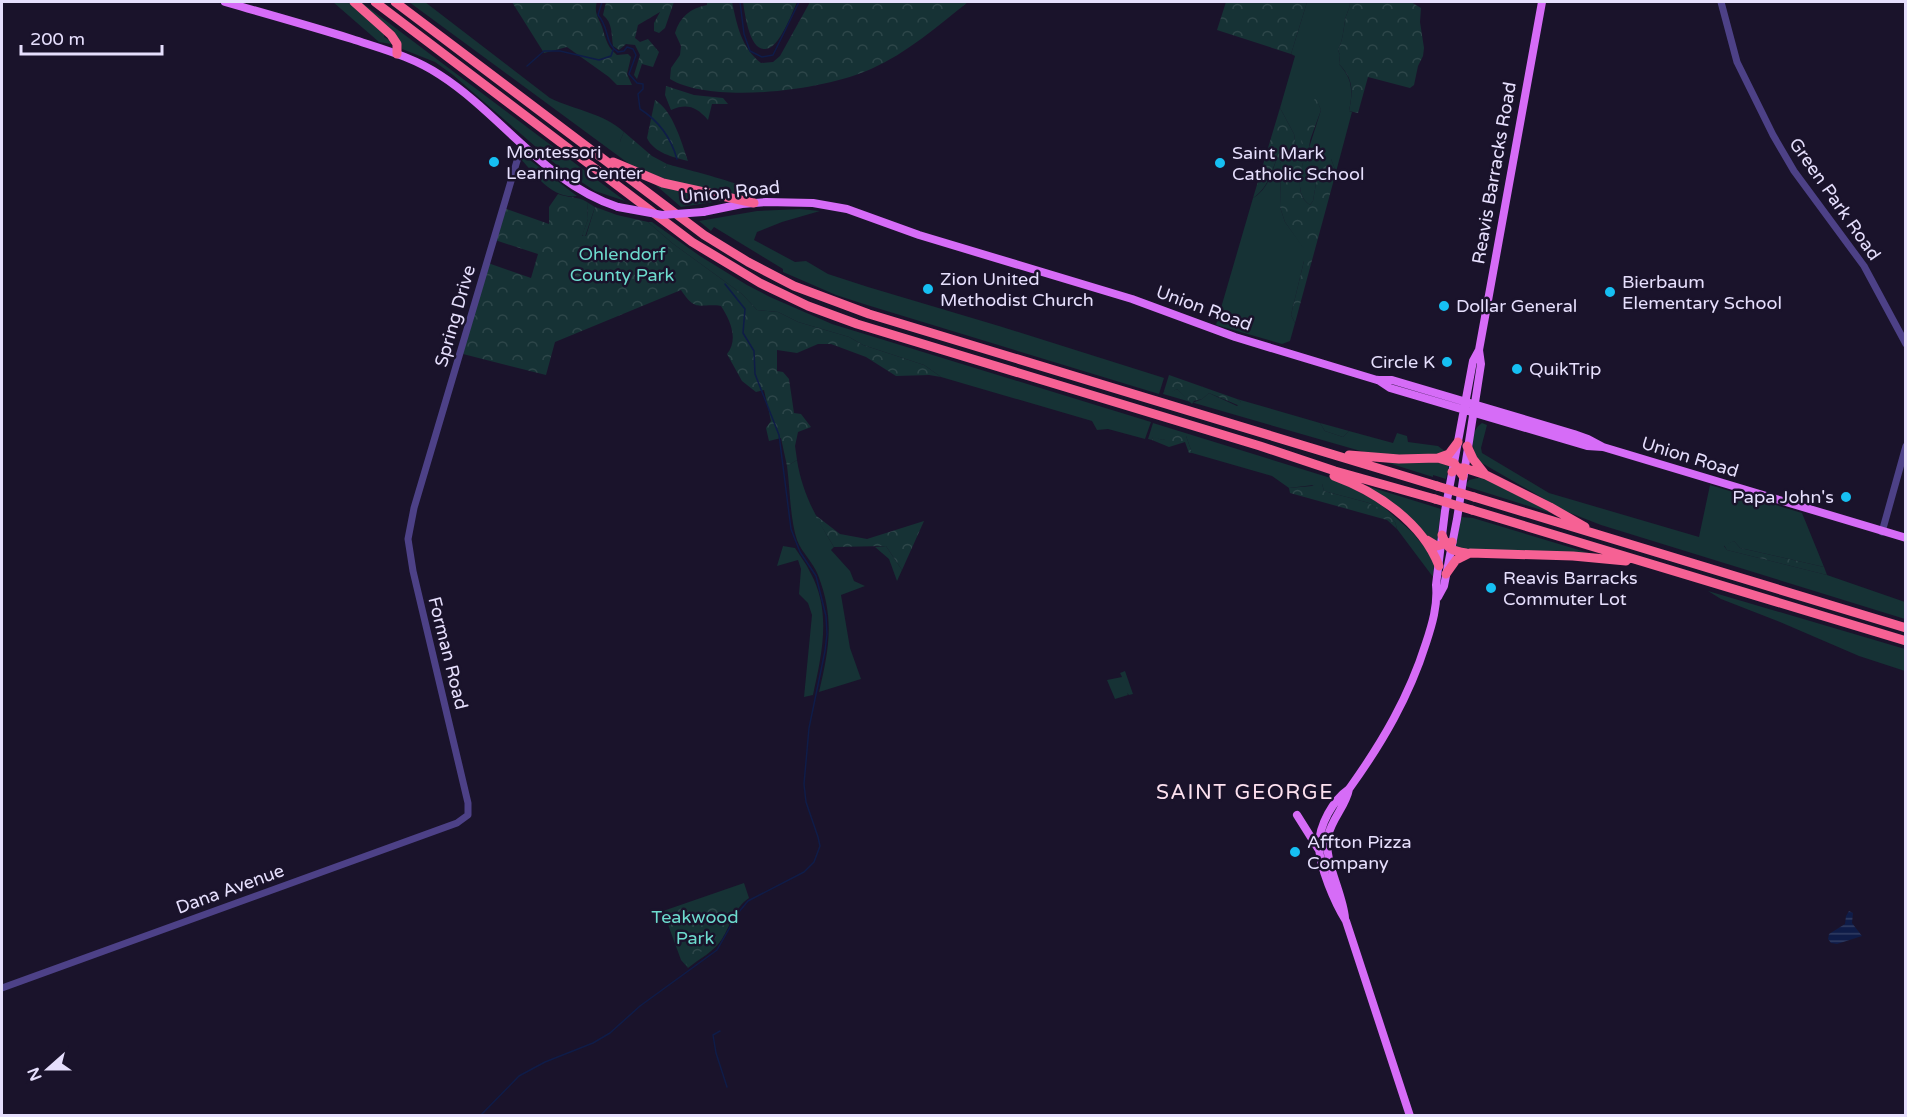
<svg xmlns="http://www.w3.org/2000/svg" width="1907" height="1117" viewBox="0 0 1907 1117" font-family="'Varela Round',sans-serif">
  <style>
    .grass { fill: #163235; fill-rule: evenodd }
    .forest { fill: url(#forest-crowns) }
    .water { fill: url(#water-rules) }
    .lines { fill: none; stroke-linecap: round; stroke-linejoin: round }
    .stream { stroke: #0f1c48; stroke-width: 1.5 }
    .minor { stroke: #4d4187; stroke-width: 7 }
    .major { stroke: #d66cf7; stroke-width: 8 }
    .highway { stroke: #f66194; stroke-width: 9 }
    .major-bridge { stroke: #d66cf7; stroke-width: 8 }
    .highway-bridge { stroke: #f66194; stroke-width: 9 }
    .poi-dot { fill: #16bff2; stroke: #1a132b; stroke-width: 2 }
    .labels { text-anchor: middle; stroke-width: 5; stroke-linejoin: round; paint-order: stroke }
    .poi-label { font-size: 18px; fill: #e6dffd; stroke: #1a132b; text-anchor: start }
    .street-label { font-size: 18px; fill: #e6dffd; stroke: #1a132b }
    .park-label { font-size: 18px; fill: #6ddbce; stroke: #1a132b }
    .quarter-label { font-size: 21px; letter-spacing: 1.5px; fill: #fde1ef; stroke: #1a132b }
  </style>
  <defs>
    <pattern id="forest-crowns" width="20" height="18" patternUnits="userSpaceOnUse" patternTransform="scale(1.5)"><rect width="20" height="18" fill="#163235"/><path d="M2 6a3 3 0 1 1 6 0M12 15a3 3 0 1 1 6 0" fill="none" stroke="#2d4649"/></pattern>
    <pattern id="water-rules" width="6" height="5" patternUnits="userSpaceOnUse" patternTransform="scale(1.5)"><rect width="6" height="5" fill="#0f1c48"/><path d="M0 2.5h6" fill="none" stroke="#323d63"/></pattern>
  </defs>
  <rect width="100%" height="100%" fill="#1a132b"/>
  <path class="grass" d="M333 2H349L384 34V37L392 42 391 44 379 42Z
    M358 2H361L625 201 595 191 560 168 453 75 435 62 402 49 400 41Z
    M409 2H425L550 98C575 110 603 113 624 132L620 141 665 168 667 164C684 169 748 184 757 194L743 196 676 183 632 166Z
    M1307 2H1350C1350 9 1346 14 1345 21 1343 32 1343 40 1338 50L1340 55 1339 64C1353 79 1353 92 1349 111L1352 112 1336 172 1331 159 1318 172 1313 201 1310 205C1294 194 1301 173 1304 158L1296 148 1294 134 1280 108 1295 56 1291 54ZM1316 99 1321 110 1309 148Z
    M522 154 577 196C552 200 534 173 519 157Z
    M1277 157 1281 163 1280 207 1285 222 1304 248V261L1291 315 1295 323 1290 341 1282 344 1216 325 1253 198C1268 189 1272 173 1277 157Z
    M651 181 717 199 720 201 681 207Z
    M587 202 595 207 585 237 582 235 588 219Z
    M800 209 820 211 782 222 757 232 754 240 795 262 806 261 828 274 868 287 999 326 1161 377 1164 378 1159 394 867 305 836 295 783 272V269L714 227 711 231 699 221 757 211Z
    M648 222H652L700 256 747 285 770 297 832 324 1151 422 1145 439 1108 429 1097 430 1092 421 941 377 924 365 863 345 849 337 798 322 778 312 757 310 742 294 672 243Z
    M1177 389 1192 403 1202 399 1209 393 1237 406 1241 402 1237 399 1320 423 1325 431 1343 437 1349 431 1393 443 1397 433 1407 436 1408 442 1438 446 1446 452 1437 454 1391 455 1364 452 1163 394 1164 391 1169 393Z
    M1153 423 1334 479 1378 502 1412 532 1431 555 1434 565 1433 577 1397 529 1395 522 1369 503 1324 491 1322 484 1289 488 1272 476 1192 453 1186 436 1162 440 1153 437 1152 440 1148 439Z
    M1482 423 1487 425 1481 448 1482 453 1549 493 1699 537 1710 485 1802 513 1824 567 1740 548 1734 541 1724 546 1727 550 1827 575 1905 602V619L1601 525 1565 511 1480 462C1471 452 1469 431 1482 423Z
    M797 460C802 493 817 519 834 547L831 550 850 571 854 581 865 586 841 595 850 648 861 679 819 692C829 649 835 619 818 575 813 562 802 553 797 540 790 519 790 489 787 466Z
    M1382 461H1443L1449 466 1446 479 1433 475V477Z
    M1482 477 1550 511 1551 513 1465 486 1469 480Z
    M1367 486 1441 509 1437 542 1430 540Z
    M1461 517 1473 518 1589 553 1465 550 1455 548Z
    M783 546 795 548C800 556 806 563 810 572 832 611 822 654 813 695L804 697 812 615 808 603 799 594 801 569 798 560 777 566Z
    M886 546 902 570 897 581 889 559 875 547Z
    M1708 591 1905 649V671L1859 656 1780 622 1721 599Z
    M1125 671 1133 694 1129 695 1127 693 1128 695 1115 699 1107 680 1122 677 1120 673Z
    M744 883 749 898C734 908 731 925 722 939 715 951 699 959 688 968L681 960 663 911Z"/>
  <path class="forest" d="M512 2H597C593 14 600 19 603 30 606 40 608 48 617 55L628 54 631 57 627 74 632 85H617L609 77 567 47 544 53Z
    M606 2H674L665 28 659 33 654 31V23L660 12 638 25 635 38 640 42 648 39 659 52 653 67 642 64 637 79 634 75 640 55 635 45 626 44 619 50 613 46C611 34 613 23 603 15Z
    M707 2H732C737 25 741 47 761 63L773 62 780 56 810 2H968C938 26 907 53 871 69 826 90 713 105 670 79L671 68 680 55 681 46 675 33C680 17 690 8 707 5Z
    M743 2H797C792 13 782 40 771 47 750 59 745 14 743 2Z
    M1226 2H1307L1291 54 1217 30Z
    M1350 2H1411L1421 8 1420 22 1424 48 1423 56 1418 66 1414 85 1410 88 1368 77 1358 113 1349 111C1353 92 1354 79 1339 64L1340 55 1338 50C1343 40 1343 32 1345 21 1346 14 1350 9 1350 2Z
    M666 86 694 95 723 98 728 104H712L708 120C697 107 687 103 671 110L665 95Z
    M1316 98 1321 110 1306 151C1294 136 1302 110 1316 98Z
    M655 100C673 111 681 141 688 161 673 157 654 153 647 138Z
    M1280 108 1294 134 1296 148 1304 158C1301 173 1294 195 1310 205L1313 201 1320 160 1326 158 1331 159 1336 172 1295 323 1291 315 1304 261V249L1285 222 1280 207 1281 163 1277 158C1271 172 1268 188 1253 198Z
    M624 132 652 156 667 164 665 168C650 166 629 153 620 141Z
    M558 194C568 198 577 196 587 202L588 219 582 236H586L595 207 617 215 648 222 672 243 742 294 757 310 778 312 798 322 849 337 863 345 924 365 941 377 929 375 896 376 866 357 831 344H818L797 353 777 350V371L783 372 789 379 794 413 801 414 811 427 798 432 795 446 797 460 787 466 781 438 769 441 766 428 771 421 764 390 756 392 742 381 727 354C739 339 730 320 721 306 699 303 696 313 681 290L555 342 546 375 463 354 488 263 531 278 538 254 495 240 504 208 549 224V207Z
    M1169 375 1237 399 1241 402 1240 406 1209 393 1202 399 1194 401 1192 404 1177 389 1169 394 1164 391Z
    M1320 423 1349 431 1343 437 1325 431Z
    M1182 434 1186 436 1192 453H1189L1185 442 1169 447 1152 440 1153 436 1162 440Z
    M1317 483 1322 484 1324 491 1369 503 1375 507 1382 508 1395 522 1397 529 1387 520 1290 493 1289 488 1312 486Z
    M814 514 840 534 867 539 924 521 902 570 886 546 834 547Z
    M1734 541 1740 548 1824 567 1827 575 1727 550 1724 545Z
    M715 896 726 927 687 966 666 913Z"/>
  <path class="water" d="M1849 911 1853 913 1852 923 1862 936 1837 944 1831 943 1828 939 1829 934 1845 924 1846 916Z"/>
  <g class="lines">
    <path class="stream" d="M602 2 598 15C610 28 604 43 618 52L624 51 627 47 633 49 636 55 629 74 637 83 643 84V89L638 94 640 109C659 121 671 138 677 159
      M740 2 744 34 750 51 762 57 773 55 799 2
      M527 66 544 51H560L599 60 611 56 613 50
      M720 1031 713 1035 716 1053 727 1087
      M480 1116 519 1076 545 1062 593 1043 610 1033 640 1006 717 950 738 913 748 901 804 872 814 862 820 846 818 837 806 802 804 784 809 728 825 651 827 634 826 616 816 576 800 552 791 529 779 435 755 374 754 351 743 333 745 309 725 284"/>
    <path class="minor" d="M1721 2 1737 62 1773 135 1794 171 1864 266 1906 344
      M1882 532 1906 446
      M2 988 457 823 468 815V803L413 571 408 539 414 508 522 144"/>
    <path class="major" d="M225 2C267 14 310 26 352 39 382 49 413 57 440 75 502 115 545 183 618 207
      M703 212 742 204 766 202 813 203 847 209 919 235 1132 299 1235 337 1377 380H1392L1574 434 1588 439 1603 447
      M1378 380 1390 388 1587 446 1603 447 1906 538
      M1438 597 1444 586 1457 519 1481 364 1479 350 1485 317 1542 2
      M1297 815 1319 850
      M1345 918C1343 893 1323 860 1328 836 1332 818 1346 806 1349 789
      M1410 1116 1346 921C1335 903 1319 867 1319 845 1319 825 1333 800 1349 789 1382 743 1409 697 1426 643 1432 625 1438 605 1436 585L1445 511 1473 361 1479 350"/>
    <path class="highway" d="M354 2 391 35 397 44V54
      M375 2 692 242 760 283 808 306 857 324 1260 446 1335 471 1435 499
      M395 2 704 235 748 262 794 286 869 314 1437 486
      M613 162 663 183 754 203
      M1467 446 1473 459 1484 473
      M1349 455 1399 459 1438 458 1454 463 1463 476
      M1438 458 1449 454 1458 442
      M1452 472 1458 468H1464L1486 475 1550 507 1585 527
      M1334 476C1377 492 1422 522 1439 566
      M1474 497 1906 628
      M1472 510 1906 641
      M1442 535C1447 549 1452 551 1466 553
      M1427 540 1437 546 1452 542
      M1446 574 1456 560 1470 553 1573 556 1626 561"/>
    <path class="major-bridge" d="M618 207 662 215 703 212"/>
    <path class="highway-bridge" d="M1437 486 1474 497
      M1435 499 1472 510"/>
  </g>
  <g class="poi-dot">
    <circle cx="494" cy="162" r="6"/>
    <circle cx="1220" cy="163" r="6"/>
    <circle cx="928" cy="289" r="6"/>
    <circle cx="1610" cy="292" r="6"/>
    <circle cx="1444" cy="306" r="6"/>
    <circle cx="1447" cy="362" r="6"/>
    <circle cx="1517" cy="369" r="6"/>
    <circle cx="1846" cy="497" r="6"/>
    <circle cx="1491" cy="588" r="6"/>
    <circle cx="1295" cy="852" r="6"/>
  </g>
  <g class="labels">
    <g class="poi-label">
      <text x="506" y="158">Montessori<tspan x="506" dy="21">Learning Center</tspan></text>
      <text x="1232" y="159">Saint Mark<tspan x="1232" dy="21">Catholic School</tspan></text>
      <text x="940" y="285">Zion United<tspan x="940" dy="21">Methodist Church</tspan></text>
      <text x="1622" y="288">Bierbaum<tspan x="1622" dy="21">Elementary School</tspan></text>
      <text x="1456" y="312">Dollar General</text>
      <text x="1435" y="368" text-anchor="end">Circle K</text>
      <text x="1529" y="375">QuikTrip</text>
      <text x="1834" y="503" text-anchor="end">Papa John's</text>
      <text x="1503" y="584">Reavis Barracks<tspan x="1503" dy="21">Commuter Lot</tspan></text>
      <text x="1307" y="848">Affton Pizza<tspan x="1307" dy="21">Company</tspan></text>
    </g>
    <g class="street-label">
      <text transform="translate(1494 173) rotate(-80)" y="6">Reavis Barracks Road</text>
      <text transform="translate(730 192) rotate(-6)" y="6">Union Road</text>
      <text transform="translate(1835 199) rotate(55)" y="6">Green Park Road</text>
      <text transform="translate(1204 308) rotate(20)" y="6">Union Road</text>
      <text transform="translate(455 316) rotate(-74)" y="6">Spring Drive</text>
      <text transform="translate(1690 457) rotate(17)" y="6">Union Road</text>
      <text transform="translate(448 653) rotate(76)" y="6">Forman Road</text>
      <text transform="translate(230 889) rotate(-20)" y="6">Dana Avenue</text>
    </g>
    <g class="park-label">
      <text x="622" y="260">Ohlendorf<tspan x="622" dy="21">County Park</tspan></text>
      <text x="695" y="923">Teakwood<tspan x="695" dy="21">Park</tspan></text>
    </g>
    <g class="quarter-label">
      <text x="1245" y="799">SAINT GEORGE</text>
    </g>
  </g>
  <rect width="1907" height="1117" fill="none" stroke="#e6dffd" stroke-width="6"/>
  <g transform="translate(48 1069) rotate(249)" stroke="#1a132b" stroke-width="4.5" paint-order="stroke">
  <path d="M0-4.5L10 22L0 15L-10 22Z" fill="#e6dffd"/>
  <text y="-9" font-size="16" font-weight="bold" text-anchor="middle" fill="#e6dffd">N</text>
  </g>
  <path d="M21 45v9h141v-9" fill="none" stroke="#e6dffd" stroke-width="3"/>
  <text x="30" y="45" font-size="18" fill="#e6dffd" stroke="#1a132b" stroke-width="4.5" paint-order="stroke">200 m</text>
</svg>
